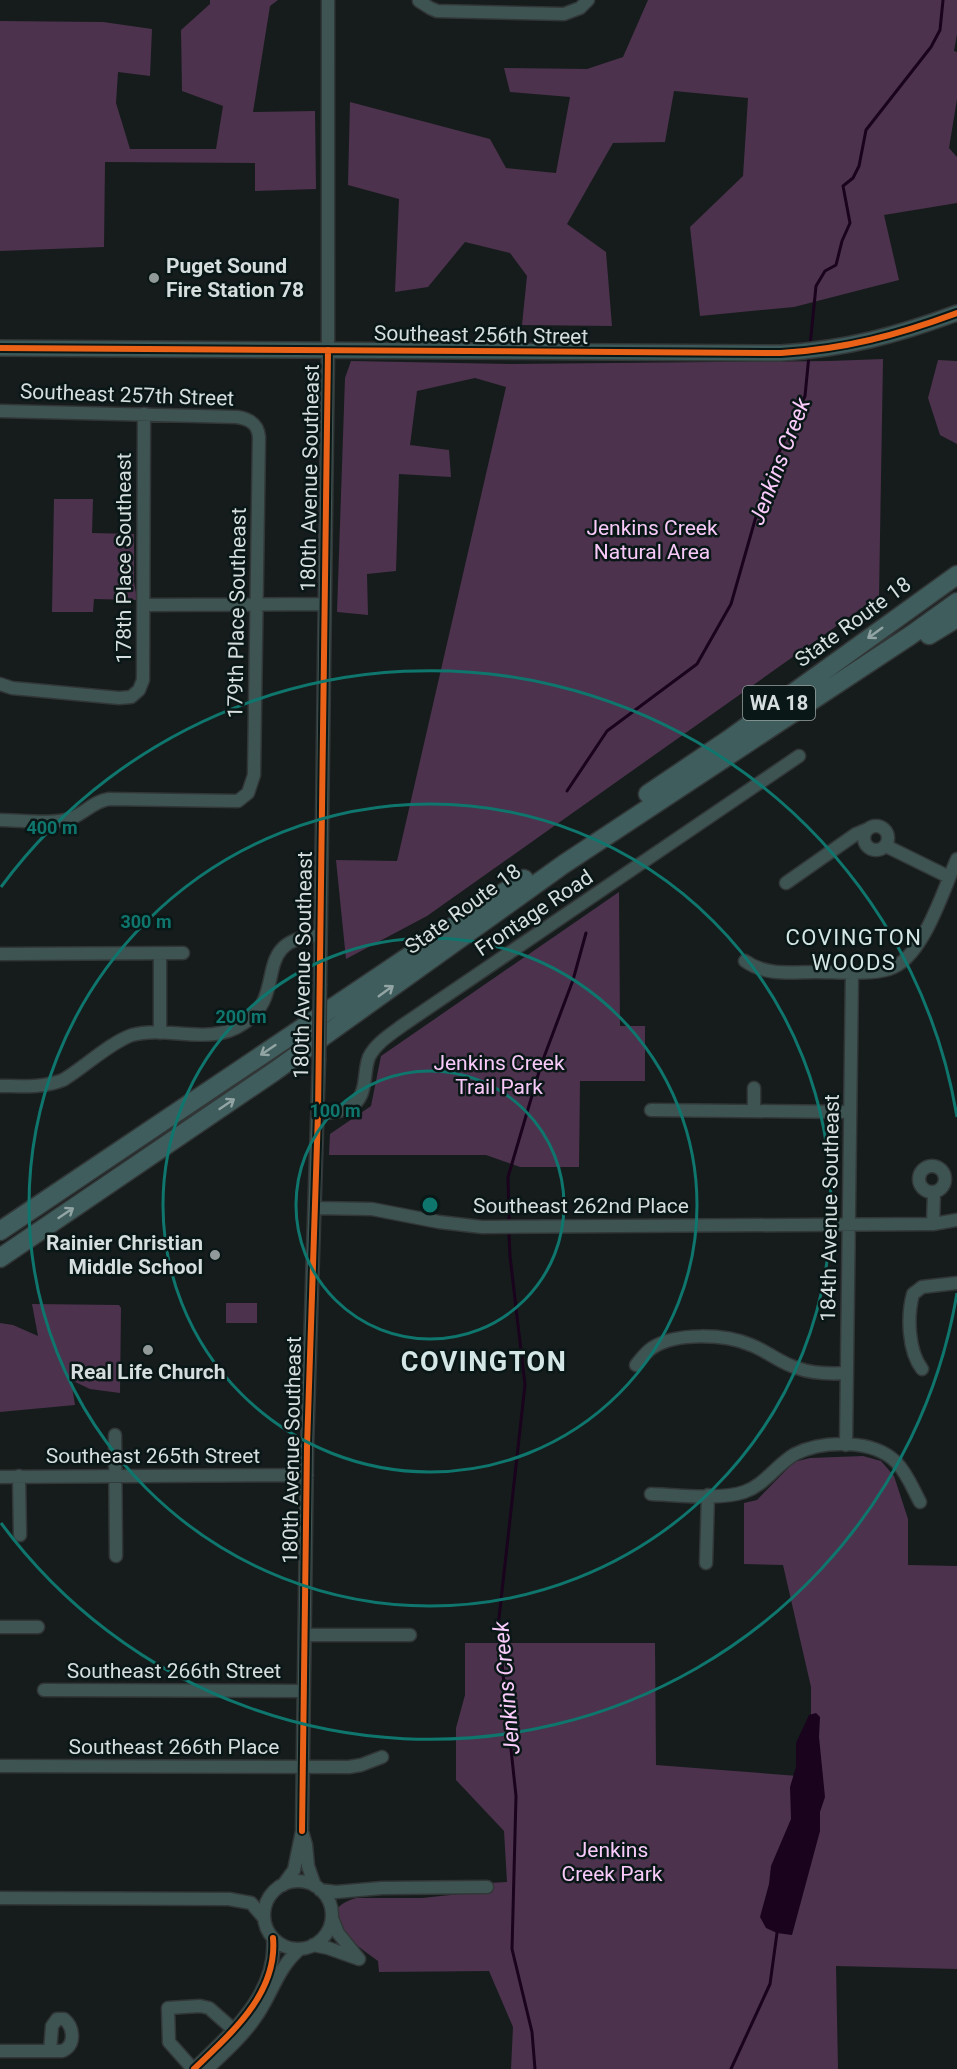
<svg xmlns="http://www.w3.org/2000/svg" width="957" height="2069" viewBox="0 0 957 2069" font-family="Roboto,sans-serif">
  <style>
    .green { fill: #4c324d }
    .water { fill: #1a031d }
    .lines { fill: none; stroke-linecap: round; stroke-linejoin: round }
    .stream { stroke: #1a031d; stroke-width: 3 }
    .minor-casing { stroke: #323636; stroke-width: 15 }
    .major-casing { stroke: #323636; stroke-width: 18 }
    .highway-casing { stroke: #323636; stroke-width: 21 }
    .minor { stroke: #3d5453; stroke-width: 12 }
    .major { stroke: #3c5858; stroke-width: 15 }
    .highway { stroke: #3f5d5d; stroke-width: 18 }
    .minor-bridge-casing { stroke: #323636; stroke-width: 15; stroke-linecap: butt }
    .minor-bridge { stroke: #3d5453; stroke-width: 12 }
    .cycleway-casing { stroke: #091716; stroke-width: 10 }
    .cycleway { stroke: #ea6118; stroke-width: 6 }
    .oneway { stroke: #92a4a3 }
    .ring { fill: none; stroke: #0f766e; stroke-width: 3 }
    .poi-dot { fill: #929a99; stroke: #091716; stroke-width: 2 }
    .labels { text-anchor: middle; stroke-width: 5; stroke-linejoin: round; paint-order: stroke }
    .shield { fill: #091716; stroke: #98a2a1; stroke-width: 1.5 }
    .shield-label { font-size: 20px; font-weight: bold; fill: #d5dedd }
    .poi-label { font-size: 21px; font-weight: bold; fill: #d5dedd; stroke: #091716; text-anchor: start }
    .street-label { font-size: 21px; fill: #d5dedd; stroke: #091716 }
    .park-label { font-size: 21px; fill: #f8c9f9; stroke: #091716 }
    .water-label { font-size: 22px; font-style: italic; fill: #facbfb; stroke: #091716 }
    .neighbourhood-label { font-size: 22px; letter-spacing: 1.5px; fill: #d4e6e5; stroke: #091716 }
    .district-label { font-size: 27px; font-weight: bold; letter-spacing: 1.5px; fill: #d4e6e5; stroke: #091716 }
    .centre { fill: #0f766e; stroke: #091716; stroke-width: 3 }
    .ring-label { font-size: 18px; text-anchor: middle; font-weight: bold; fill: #0f766e; stroke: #091716; stroke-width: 5; stroke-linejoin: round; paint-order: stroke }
  </style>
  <rect width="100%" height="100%" fill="#161c1c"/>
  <path class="green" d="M210 0H278L270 6 253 112 315 111 316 189 255 191V163L105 162 104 247 0 251V21L103 22 152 29 150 76 118 72 116 103 130 149H216L223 106 182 91 181 30 210 4Z
    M648 0H957V34L954 51 957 52V99L949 148 957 157V203L884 215 899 280 794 307 700 316 690 227 743 176 748 98 674 91 665 142 613 143 567 224 606 252 612 326 522 325 527 276 510 253 465 242 428 287 395 292 399 199 348 185 350 102 490 139 506 168 556 173 570 97 510 92 504 68 587 69 623 57Z
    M883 359 879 596 427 916 346 959 336 860 397 861 506 387 475 378 417 391 410 445 449 450 451 477 399 474 396 571 367 574 368 615 337 612 345 378 351 361 511 364 829 361Z
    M938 360 957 361V444L940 435 928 398Z
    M54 499H93L92 533 134 534V582L137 600 94 599 93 612H52Z
    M619 892 620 1026H645V1081H580L579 1167H520L486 1155H329L330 1134 371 1106 381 1056Z
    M226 1303H257V1323H226Z
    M32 1304 119 1305 121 1308 120 1393 90 1389 71 1380 75 1405 0 1412V1323L13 1325 38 1336Z
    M863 1456 881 1461 894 1476 908 1519V1565L957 1566V1969L836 1966 838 2069H511L513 2027 489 1971 379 1972 378 1961C359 1947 306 1913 356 1898H422L488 1891V1883L507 1882 504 1831 456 1780V1728L465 1695V1643H655L656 1765 811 1777V1687L783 1565 744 1564V1503L757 1500 794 1462 810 1458Z"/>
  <path class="water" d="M816 1713 820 1717 819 1737 825 1797 820 1812V1831L792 1935 777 1933 766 1928 760 1917 769 1884 771 1866 791 1819 790 1787 796 1767V1743L809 1715Z"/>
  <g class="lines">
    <path class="stream" d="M810 346 816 286 825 271 836 265 842 241 850 223 843 186 853 178 859 166 866 130 931 47 940 30 943 0
      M567 791 607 731 697 664 731 604 767 478 805 396 809 355
      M509 1219 508 1177 541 1065 573 980 586 933
      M509 1235 510 1256 525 1385 498 1627 516 1796 512 1949 532 2032 535 2069
      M731 2069 770 1984 777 1933"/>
    <g class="minor-casing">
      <path id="minor" d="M419 1 430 8 437 11 564 14 580 8 588 0
        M0 411 237 417C250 419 258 424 259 437L254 775 248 793 238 801 109 799C94 801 86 812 72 818 54 825 20 820 0 820
        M144 605 324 604
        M0 684 12 688 119 698 131 697 139 690 143 680 144 414
        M864 838a12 12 0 1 1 24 0a12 12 0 1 1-24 0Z
        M886 846 949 877
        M786 883 856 834 868 829
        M0 954 183 953
        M745 961C766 976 791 972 816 972 836 972 871 975 889 969 923 959 943 890 957 859
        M320 984 328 350V0
        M160 1033V955
        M0 1086C21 1086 43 1088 63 1080 83 1068 111 1042 132 1035 169 1025 210 1047 244 1023 290 993 248 940 320 935
        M651 1110 850 1112
        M754 1111V1088
        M318 1113C336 1113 358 1111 363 1089 366 1078 365 1067 369 1057 376 1043 391 1034 403 1025L799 756
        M919 1179a13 13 0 1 1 26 0a13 13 0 1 1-26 0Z
        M315 1208 372 1209 439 1222 482 1227 933 1224 957 1220
        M933 1224 934 1192
        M636 1365C641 1359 645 1353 652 1348 676 1332 725 1334 751 1345 767 1351 780 1363 797 1368 813 1374 830 1374 847 1373
        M922 1369C908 1351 907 1316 913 1294L922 1287 957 1283
        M115 1435 116 1556
        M846 1445 852 972
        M19 1476 20 1535
        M0 1477 307 1475
        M651 1494C677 1495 721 1500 744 1492 765 1485 776 1465 795 1454 823 1440 873 1439 896 1462 907 1473 913 1489 920 1502
        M706 1563 708 1495
        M0 1627H38
        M305 1635H410
        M44 1690 304 1691
        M0 1766 349 1767 361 1765 382 1757
        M302 1831 306 1845 308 1866 315 1886
        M264 1915a34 34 0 1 1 68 0a34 34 0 1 1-68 0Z
        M283 1885 294 1870 302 1831 307 1447 319 1060
        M320 1890 336 1892 382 1888 487 1887
        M0 1898 229 1899 251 1903 264 1918
        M332 1918 338 1933 359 1959
        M313 1945 328 1948 359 1959
        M0 2051H62C76 2046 74 2027 64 2019H57L52 2026 50 2051
        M193 2069 169 2042 168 2008 200 2006 209 2008 234 2030
        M194 2069C230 2034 278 1994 273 1938
        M207 2069C224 2053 242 2037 255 2018 272 1995 277 1968 300 1949"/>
    </g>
    <g class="major-casing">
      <path id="major" d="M0 348 781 353C846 349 897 335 957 313"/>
    </g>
    <g class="highway-casing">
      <path id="highway" d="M929 635 957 618
        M648 794 728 740 957 575
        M0 1231 524 879
        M0 1258 275 1071 564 864 911 635 957 602"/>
    </g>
    <use href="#minor" class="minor"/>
    <use href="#major" class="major"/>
    <use href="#highway" class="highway"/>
    <g class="minor-bridge-casing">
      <path id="minor-bridge" d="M319 1060 320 984"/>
    </g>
    <use href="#minor-bridge" class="minor-bridge"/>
    <g class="cycleway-casing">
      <path id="cycleway" d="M0 348 781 353C846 349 897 335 957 313
        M302 1831 307 1447 318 1113 328 350
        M194 2069C230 2034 278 1994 273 1938"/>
    </g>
    <use href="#cycleway" class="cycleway"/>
  </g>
  <defs><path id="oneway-shaft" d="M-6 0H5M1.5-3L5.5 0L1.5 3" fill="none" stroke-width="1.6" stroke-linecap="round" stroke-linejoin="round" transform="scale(1.5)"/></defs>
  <g class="oneway">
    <use href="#oneway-shaft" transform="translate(875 633) rotate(144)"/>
    <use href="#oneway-shaft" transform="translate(386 991) rotate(-36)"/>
    <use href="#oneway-shaft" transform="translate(268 1050) rotate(146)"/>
    <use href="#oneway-shaft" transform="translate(227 1104) rotate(-34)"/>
    <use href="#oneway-shaft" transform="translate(66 1213) rotate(-34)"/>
  </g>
  <g class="ring">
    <circle cx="430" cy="1205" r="134"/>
    <circle cx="430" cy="1205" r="267"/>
    <circle cx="430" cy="1205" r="401"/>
    <path d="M957 1293A534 534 0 0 1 1 1523M1 887A534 534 0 0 1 957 1117"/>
  </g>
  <g class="poi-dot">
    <circle cx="154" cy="278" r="6"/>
    <circle cx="215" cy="1255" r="6"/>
    <circle cx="148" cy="1350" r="6"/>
  </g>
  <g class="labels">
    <rect class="shield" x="743" y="686" width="72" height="34" rx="4.5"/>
    <g class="shield-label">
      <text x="779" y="710">WA 18</text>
    </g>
    <g class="poi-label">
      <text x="166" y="273">Puget Sound<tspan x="166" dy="24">Fire Station 78</tspan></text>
      <text x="203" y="1250" text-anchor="end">Rainier Christian<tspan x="203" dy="24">Middle School</tspan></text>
      <text x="148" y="1379" text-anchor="middle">Real Life Church</text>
    </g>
    <g class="street-label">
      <text transform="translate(481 335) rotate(1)" y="7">Southeast 256th Street</text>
      <text transform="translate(127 395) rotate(2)" y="7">Southeast 257th Street</text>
      <text transform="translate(310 478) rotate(-89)" y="7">180th Avenue Southeast</text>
      <text transform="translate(124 558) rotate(-90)" y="7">178th Place Southeast</text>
      <text transform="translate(237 613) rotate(-89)" y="7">179th Place Southeast</text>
      <text transform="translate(853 622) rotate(-36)" y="7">State Route 18</text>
      <text transform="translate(463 909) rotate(-36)" y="7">State Route 18</text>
      <text transform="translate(534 913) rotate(-34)" y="7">Frontage Road</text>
      <text transform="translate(303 965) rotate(-89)" y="7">180th Avenue Southeast</text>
      <text x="581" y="1213">Southeast 262nd Place</text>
      <text transform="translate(830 1208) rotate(-89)" y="7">184th Avenue Southeast</text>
      <text transform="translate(292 1450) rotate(-89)" y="7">180th Avenue Southeast</text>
      <text x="153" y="1463">Southeast 265th Street</text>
      <text x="174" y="1678">Southeast 266th Street</text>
      <text x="174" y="1754">Southeast 266th Place</text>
    </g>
    <g class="park-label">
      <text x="652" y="535">Jenkins Creek<tspan x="652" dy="24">Natural Area</tspan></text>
      <text x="499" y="1070">Jenkins Creek<tspan x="499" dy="24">Trail Park</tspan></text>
      <text x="612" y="1857">Jenkins<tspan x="612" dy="24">Creek Park</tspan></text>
    </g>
    <g class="water-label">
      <text transform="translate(779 461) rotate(-69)" y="8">Jenkins Creek</text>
      <text transform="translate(506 1688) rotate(-95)" y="8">Jenkins Creek</text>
    </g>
    <g class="neighbourhood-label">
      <text x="854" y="945">COVINGTON<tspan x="854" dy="25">WOODS</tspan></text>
    </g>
    <g class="district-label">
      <text x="484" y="1371">COVINGTON</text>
    </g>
  </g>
  <circle cx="430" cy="1205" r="9" class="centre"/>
  <g class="ring-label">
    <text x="52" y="834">400 m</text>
    <text x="146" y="928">300 m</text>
    <text x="241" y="1023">200 m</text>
    <text x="335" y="1117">100 m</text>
  </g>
</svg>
